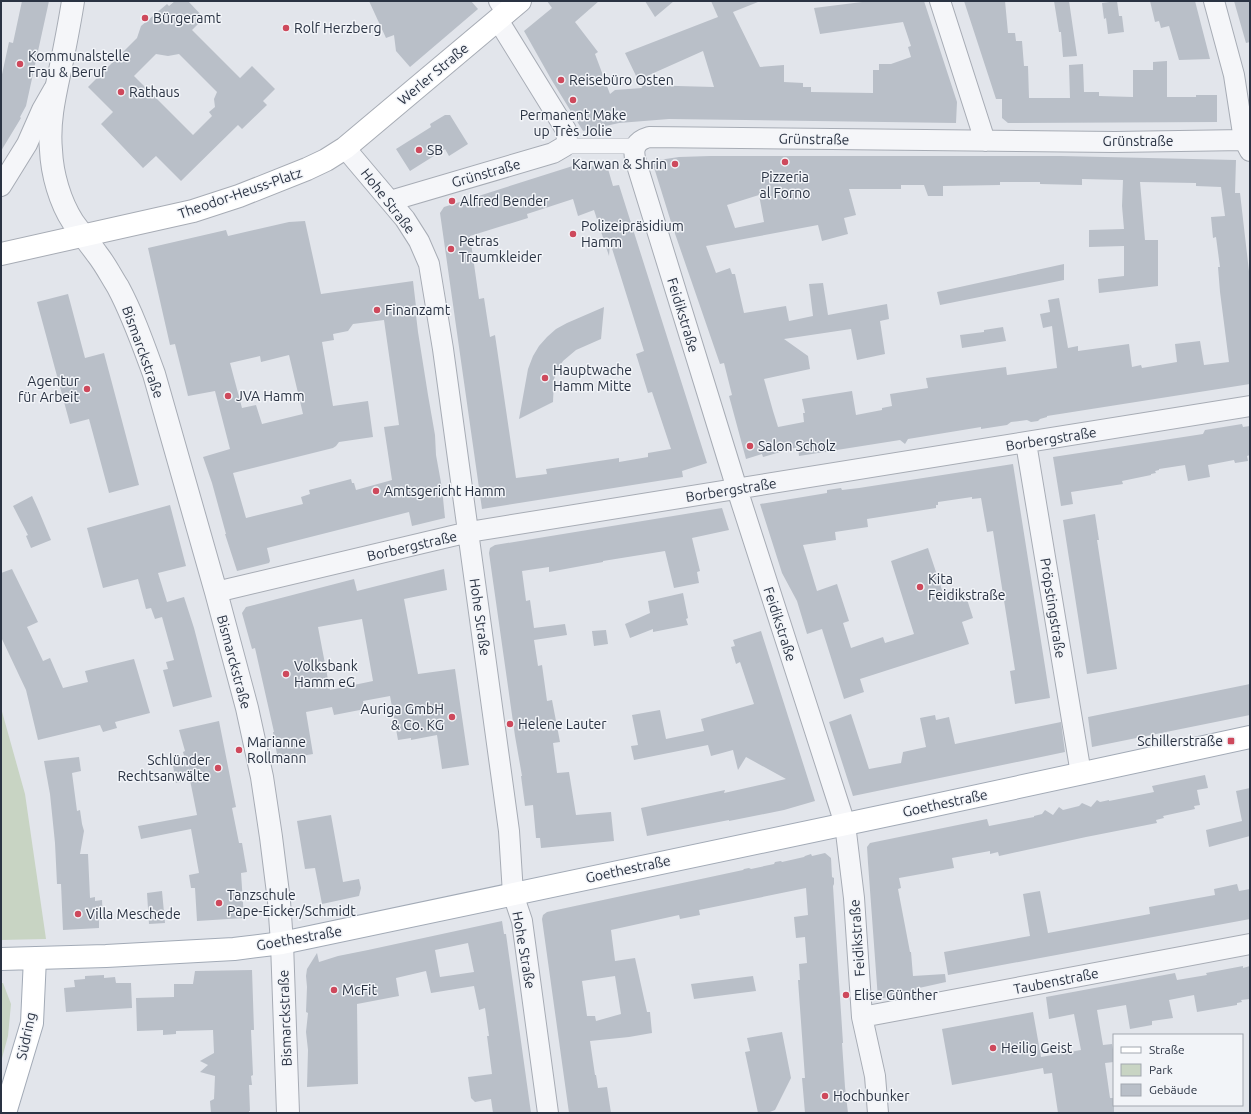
<svg xmlns="http://www.w3.org/2000/svg" width="1251" height="1114" viewBox="0 0 1251 1114" font-family="Ubuntu,sans-serif">
  <style>
    .green { fill: #c8d4c3 }
    .building { fill: #b9bfc8; fill-rule: evenodd }
    .lines { fill: none; stroke-linecap: round; stroke-linejoin: round }
    .pedestrian-casing { stroke: #a7acb5; stroke-width: 16 }
    .minor-casing { stroke: #a7acb5; stroke-width: 22 }
    .tertiary-casing { stroke: #a7acb5; stroke-width: 24 }
    .secondary-casing { stroke: #a7acb5; stroke-width: 24 }
    .primary-casing { stroke: #a2aab6; stroke-width: 24 }
    .pedestrian { stroke: #f5f6f9; stroke-width: 15 }
    .minor { stroke: #f5f6f9; stroke-width: 20 }
    .tertiary { stroke: #f5f6f9; stroke-width: 22 }
    .secondary { stroke: #fff; stroke-width: 22 }
    .primary { stroke: #fff; stroke-width: 22 }
    .poi-dot { fill: #ce495c; stroke: #f2f4f8; stroke-width: 1.5 }
    .labels { text-anchor: middle; stroke-width: 3; stroke-linejoin: round; paint-order: stroke }
    .poi-label { font-size: 14px; fill: #2a3343; stroke: #f2f4f8; text-anchor: start }
    .street-label { font-size: 14px; fill: #2a3343; stroke: #f2f4f8 }
  </style>
  <rect width="100%" height="100%" fill="#e2e5eb"/>
  <path class="green" d="M1 708 25 794 46 939 1 940Z
    M1 983H3L11 1004 8 1036 1 1062Z"/>
  <path class="building" d="M22 1H49L26 106 20 117 21 118 1 151V79L9 42 13 43Z
    M175 1H188L204 18 192 30 240 78 252 66 275 89 263 101 267 105 242 129 238 125 181 181 156 156 143 168 101 124 113 112 88 87 137 38 141 26 167 4 169 6ZM156 54 168 56 179 54 217 92 214 99 215 107 209 112 212 116 193 135 134 76Z
    M369 1H471L478 9 410 67 396 51 394 35 386 38Z
    M547 1H599L575 22 598 52 595 54 610 94 615 90 642 88 641 85 714 87 703 51 638 80 625 53 718 17 711 1H758V2L733 12 760 67 784 65V82L803 83V87H811V92L873 93V70H879V64H891L911 57 908 47 911 46 903 22 820 34 814 8 870 1H924L957 102 956 123 669 119 619 123 583 131 551 79 524 31 552 8Z
    M645 1H674L655 17Z
    M964 1H1005L1008 33H1015L1016 41H1022L1024 66H1028L1029 98H1070L1069 65 1083 64 1084 92H1099V96L1133 97V70H1153V62L1167 61V97H1196V95H1217V122L1008 123 1002 118V99H996Z
    M1054 1H1069L1077 56 1063 57 1061 32H1059Z
    M1117 1 1119 16H1122L1124 32 1108 34 1106 18 1104 19 1102 3Z
    M1150 1H1195L1210 59 1179 60 1169 26 1161 28 1159 21 1155 22Z
    M1234 1H1250V42L1246 43Z
    M445 115H450L468 144 449 156 445 149 410 171 396 149 431 127 430 124Z
    M710 156H1061L1236 160 1235 193H1240L1250 280V384L1047 416V417L1040 419 1038 421 1031 422 1027 420 1011 422 1007 425 981 429V427L908 439 905 444 900 440 799 456 798 447 763 457 762 454 746 459 729 396 732 395 724 363 720 364 671 222 652 161 679 157ZM1082 179 1123 180 1122 206 1124 229 1089 230V247L1124 246V276L1098 279 1099 293 1158 286V240H1145L1140 182 1196 183V186L1221 187 1225 216 1211 217 1213 238 1216 237 1220 267H1218L1220 292 1229 362 1204 365 1200 341 1175 344 1177 362 1142 368 1141 365 1132 367 1129 344 1078 351V346L1068 348 1059 298 1048 300 1050 312 1040 314 1043 328 1052 326 1057 368 1007 375 1006 367 926 378 928 388 890 394 892 406 882 408V410L856 415 852 391 802 399 805 413H803L804 422 778 427 773 411 764 379 810 369 808 356 784 339 851 329 857 360 885 354 880 321 889 319 887 304 828 315 823 283 809 284 813 316 789 321 786 306 744 313 735 274H732L730 268 716 273 706 246 818 225 822 241 848 234 844 218 856 215 849 189H901V185H924L928 196H943V186L1000 185V182H1040V184L1082 185ZM759 195 764 222 735 228 727 205Z
    M606 162 613 186 619 185 707 463 682 471 683 477 482 509 440 213 444 207 579 164 581 170ZM573 199 578 216 594 210 609 256 610 242 644 351 636 354 648 393 652 392 671 449 648 453V457L619 462V458L599 461 546 469 547 474 516 478 495 335 490 337 484 298 479 299 470 236 528 218 527 214Z
    M305 221 321 294 413 281 417 315H416L418 332 428 395 435 435 436 455 442 488 445 518 412 526 409 512 267 548 270 561 269 563 237 571 225 534H226L212 483 203 457 230 449 215 391 188 396 175 344 170 345 148 248 226 230 228 236 289 222ZM384 320 399 425 384 427 392 480 356 490 354 483H352L351 479 309 490 310 494 301 497 303 504 246 518 233 473 333 448 336 446 339 442 373 437 368 401 333 406 322 342 334 340 333 334 348 331 353 324ZM289 355 303 414 262 424 256 405 242 408 230 363 260 356 261 362Z
    M1064 264V280L940 305 937 292Z
    M68 294 85 358 104 353 139 485 109 493 89 419 70 424 37 302Z
    M604 307 601 339 576 350 563 361 558 369 554 379 553 402 519 419 528 369 533 356 539 346 547 337 556 329 567 323Z
    M1003 327 1006 341 962 348 960 335 984 332V330Z
    M1242 424 1243 427 1250 426V455L1247 456 1248 461 1235 463 1234 460 1208 465 1210 477 1188 481 1185 465 1159 469V470L1155 471 1156 473 1151 474V475L1122 481 1123 484 1071 492 1073 504 1061 506 1053 457 1203 434 1205 430Z
    M1013 464 1050 698 1015 704 1010 671 1015 670 993 531 987 532 981 498 972 499V497L938 502V505H936V508L867 519 868 527 835 532 836 540 803 545 817 591 837 584 849 621 843 623 851 648 883 637 885 643 914 634 891 561 928 548 944 596 964 590 973 618 962 622 969 644 860 679 864 692 844 699 822 629 807 634 797 601 782 573 760 504 827 493V490L841 488 842 490 859 488Z
    M32 496 38 509 51 540 31 548 26 536 28 535 13 506Z
    M170 505 186 566 158 573 167 602 184 597 194 628 212 697 173 707 163 670 168 669 166 662 174 660 162 617 155 619 151 608 146 609 138 579 103 588 87 528Z
    M722 508 729 530 692 538 700 571 697 572 699 583 674 588 665 551 603 561V562L549 572V567L522 571 526 601 530 600 534 628 565 624 567 635 534 640 538 666 542 665 547 701 552 700 560 742 553 743 557 773 569 772 576 815 611 812 614 841 541 848 540 838H536L533 805 525 806 521 776H522L515 736 489 553 490 548 495 545Z
    M1095 514 1099 540H1097L1117 669 1087 674 1063 520Z
    M12 569 38 622 27 627 43 661 50 658 63 688 88 682 85 671 134 659 150 713 115 722 117 728 103 732 100 725 38 740 26 690 1 637V573Z
    M444 569 447 590 404 599 418 674 455 669 469 765 442 769 437 735 411 740V738L398 740 390 696 363 701 365 709 334 715 332 707 306 712 313 754 278 760 273 732H274L255 648 252 649 242 613 246 607 354 579 357 591ZM362 619 373 681 330 690 318 627Z
    M683 593 688 618 686 619 688 625 653 632V629L630 638 625 624 650 613 648 601Z
    M606 630 608 644 594 646 592 631Z
    M761 631 815 801 784 810 729 821V820L647 836 641 808 725 790 724 793 786 779 746 757 738 770 733 750 711 756 708 745 634 760 631 746 638 745 632 715 660 710 666 739 704 731 701 719 754 704 740 662 736 664 731 647 735 646 733 640Z
    M1250 684V715L1092 747 1088 717Z
    M851 714 869 769 901 763 903 752 926 747 920 718 935 715 936 720 949 717 955 744 1061 722 1065 752 853 796 829 722Z
    M219 721 236 807 232 808 239 843H242L247 872 241 873 244 918 197 921 195 888H191L189 875 199 873 191 829 141 839 138 826 197 815 190 780 176 783 173 766 186 763 183 752 185 751 179 730Z
    M79 757 81 771 72 773 77 811 80 810 82 824 84 831 80 854H88L90 898 95 897V901L102 900 103 920H99V928L63 930 61 884H57L55 843 50 794 44 761Z
    M1205 775 1208 788 1197 790 1200 805 1194 806 1195 809 1163 816 1164 818 1156 820 1157 823 1086 837 999 856 998 852 990 854V851L952 858 954 868 899 878 901 888 898 889 910 952H911L913 976 945 974 946 982 919 988V991L914 992 878 999 868 863 867 847 870 843 987 819 989 826 1034 817V816L1042 814 1045 810 1053 815 1059 807 1063 810 1079 806 1082 803 1091 807 1097 800 1100 802 1109 800V801L1154 792 1152 786Z
    M1250 788V836L1209 847 1206 830 1242 821 1236 791Z
    M331 815 343 882 359 879 361 888 359 896 322 904 315 868 305 869 297 821Z
    M825 853 831 858 832 877 834 878V884L833 886 839 982 843 1043H842L845 1087 848 1113H805L802 1078H805L798 980H800L799 964 807 963 805 937 796 938 794 917 808 915 806 888 699 910 700 915 680 919 679 915 611 930 615 961 635 958 647 1012H650L652 1033 629 1037 590 1041 595 1075H596L598 1088 607 1087 611 1113H569L542 919 543 915 547 912 743 870 744 869 749 868 751 869 774 864 775 862 781 861 782 862 804 857 805 856 811 854 812 856ZM615 976 621 1014 596 1021 595 1016H587L582 981Z
    M1237 884 1239 891 1250 889V919L948 975 944 952 1030 936 1023 894 1040 891 1048 933 1150 914 1149 907 1215 895 1214 889Z
    M162 891 165 923 149 924 147 893Z
    M502 921 504 934H506L531 1113H493L491 1099 475 1102 471 1098 468 1077 492 1074 487 1036H489L485 1008 479 1010 474 986 431 993 426 971 396 978 399 996 357 1004 358 1084 307 1087 308 1050 306 1032 308 1013 306 1012 307 987 306 976 307 969 317 953 319 962 338 956 368 950ZM468 943 474 972 440 977 435 950Z
    M1243 966V968L1250 966V999L1241 1000 1242 1002 1237 1003V1005L1197 1012 1194 995 1169 1000 1173 1018 1152 1021V1025L1130 1029 1126 1005 1097 1010 1103 1045 1112 1044 1114 1055V1062L1105 1063 1110 1098H1114V1113H1058L1052 1073 1044 1074 1043 1068 952 1085 942 1029 1033 1012 1041 1057 1081 1050 1074 1014 1049 1019 1046 997 1175 973 1177 980 1207 975 1206 973Z
    M252 970 254 1030H251L253 1075 251 1076 252 1085H249L250 1111H249V1113H211L210 1101 214 1099 215 1076 200 1072 208 1065 200 1061 214 1053 213 1030 176 1031V1034L163 1035V1030L137 1031 136 998 174 997V984H193L195 971Z
    M104 975V978L115 977 116 983H131L132 1008 66 1012 64 988 75 987 74 980 85 979V976Z
    M753 976 756 991 694 999 691 984Z
    M782 1032 791 1078 775 1110 767 1113H758L745 1052 750 1051 747 1038Z"/>
  <g class="lines">
    <g class="pedestrian-casing">
      <path id="pedestrian" d="M565 146H636"/>
    </g>
    <g class="minor-casing">
      <path id="minor" d="M499 1 507 13
        M940 1 985 141
        M1214 1 1234 75 1244 140 1250 151
        M345 148 405 219 419 241 429 264 443 349 509 831 513 894 522 921 548 1113
        M1 186 27 144 42 110 54 89
        M390 201 553 153 565 146 567 141 566 130 498 20
        M1026 443 1081 774
        M216 592 469 532 1250 406
        M862 1017 1250 944
        M878 1113 875 1076 862 1017 854 898 845 824 737 489 636 162C632 149 635 141 649 137L1115 142 1244 140 1250 139"/>
    </g>
    <g class="tertiary-casing">
      <path id="tertiary" d="M73 1C70 21 66 41 62 61 56 90 48 120 51 150 52 174 60 202 73 222 81 233 89 243 97 254 105 264 111 276 118 287 133 315 143 344 154 374L216 592 247 708 262 777 271 837 279 901 282 943 288 1113"/>
    </g>
    <g class="secondary-casing">
      <path id="secondary" d="M1 254 193 211 239 196 307 169 326 160 345 148 520 1"/>
    </g>
    <g class="primary-casing">
      <path id="primary" d="M1 959 106 956 234 949 282 943 917 809 1250 737
        M5 1113 32 1023 35 958"/>
    </g>
    <use href="#pedestrian" class="pedestrian"/>
    <use href="#minor" class="minor"/>
    <use href="#tertiary" class="tertiary"/>
    <use href="#secondary" class="secondary"/>
    <use href="#primary" class="primary"/>
  </g>
  <g class="poi-dot">
    <circle cx="145" cy="18" r="4"/>
    <circle cx="286" cy="28" r="4"/>
    <circle cx="20" cy="64" r="4"/>
    <circle cx="561" cy="80" r="4"/>
    <circle cx="121" cy="92" r="4"/>
    <circle cx="573" cy="100" r="4"/>
    <circle cx="419" cy="150" r="4"/>
    <circle cx="785" cy="162" r="4"/>
    <circle cx="675" cy="164" r="4"/>
    <circle cx="452" cy="201" r="4"/>
    <circle cx="573" cy="234" r="4"/>
    <circle cx="451" cy="249" r="4"/>
    <circle cx="377" cy="310" r="4"/>
    <circle cx="545" cy="378" r="4"/>
    <circle cx="87" cy="389" r="4"/>
    <circle cx="228" cy="396" r="4"/>
    <circle cx="750" cy="446" r="4"/>
    <circle cx="376" cy="491" r="4"/>
    <circle cx="920" cy="587" r="4"/>
    <circle cx="286" cy="674" r="4"/>
    <circle cx="452" cy="717" r="4"/>
    <circle cx="510" cy="724" r="4"/>
    <rect x="1227" y="737" width="8" height="8" rx="2"/>
    <circle cx="239" cy="750" r="4"/>
    <circle cx="218" cy="768" r="4"/>
    <circle cx="219" cy="903" r="4"/>
    <circle cx="78" cy="914" r="4"/>
    <circle cx="334" cy="990" r="4"/>
    <circle cx="846" cy="995" r="4"/>
    <circle cx="993" cy="1048" r="4"/>
    <circle cx="825" cy="1096" r="4"/>
  </g>
  <g class="labels">
    <g class="poi-label">
      <text x="153" y="23">Bürgeramt</text>
      <text x="294" y="33">Rolf Herzberg</text>
      <text x="28" y="61">Kommunalstelle<tspan x="28" dy="16">Frau &amp; Beruf</tspan></text>
      <text x="569" y="85">Reisebüro Osten</text>
      <text x="129" y="97">Rathaus</text>
      <text x="573" y="120" text-anchor="middle">Permanent Make<tspan x="573" dy="16">up Très Jolie</tspan></text>
      <text x="427" y="155">SB</text>
      <text x="667" y="169" text-anchor="end">Karwan &amp; Shrin</text>
      <text x="785" y="182" text-anchor="middle">Pizzeria<tspan x="785" dy="16">al Forno</tspan></text>
      <text x="460" y="206">Alfred Bender</text>
      <text x="581" y="231">Polizeipräsidium<tspan x="581" dy="16">Hamm</tspan></text>
      <text x="459" y="246">Petras<tspan x="459" dy="16">Traumkleider</tspan></text>
      <text x="385" y="315">Finanzamt</text>
      <text x="553" y="375">Hauptwache<tspan x="553" dy="16">Hamm Mitte</tspan></text>
      <text x="79" y="386" text-anchor="end">Agentur<tspan x="79" dy="16">für Arbeit</tspan></text>
      <text x="236" y="401">JVA Hamm</text>
      <text x="758" y="451">Salon Scholz</text>
      <text x="384" y="496">Amtsgericht Hamm</text>
      <text x="928" y="584">Kita<tspan x="928" dy="16">Feidikstraße</tspan></text>
      <text x="294" y="671">Volksbank<tspan x="294" dy="16">Hamm eG</tspan></text>
      <text x="444" y="714" text-anchor="end">Auriga GmbH<tspan x="444" dy="16">&amp; Co. KG</tspan></text>
      <text x="518" y="729">Helene Lauter</text>
      <text x="1223" y="746" text-anchor="end">Schillerstraße</text>
      <text x="247" y="747">Marianne<tspan x="247" dy="16">Rollmann</tspan></text>
      <text x="210" y="765" text-anchor="end">Schlünder<tspan x="210" dy="16">Rechtsanwälte</tspan></text>
      <text x="227" y="900">Tanzschule<tspan x="227" dy="16">Pape-Eicker/Schmidt</tspan></text>
      <text x="86" y="919">Villa Meschede</text>
      <text x="342" y="995">McFit</text>
      <text x="854" y="1000">Elise Günther</text>
      <text x="1001" y="1053">Heilig Geist</text>
      <text x="833" y="1101">Hochbunker</text>
    </g>
    <g class="street-label">
      <text transform="translate(433 74) rotate(-40)" y="5">Werler Straße</text>
      <text transform="translate(814 139) rotate(1)" y="5">Grünstraße</text>
      <text x="1138" y="146">Grünstraße</text>
      <text transform="translate(486 173) rotate(-16)" y="5">Grünstraße</text>
      <text transform="translate(240 193) rotate(-19)" y="5">Theodor-Heuss-Platz</text>
      <text transform="translate(388 201) rotate(52)" y="5">Hohe Straße</text>
      <text transform="translate(683 315) rotate(73)" y="5">Feidikstraße</text>
      <text transform="translate(143 352) rotate(70)" y="5">Bismarckstraße</text>
      <text transform="translate(1051 439) rotate(-9)" y="5">Borbergstraße</text>
      <text transform="translate(731 490) rotate(-9)" y="5">Borbergstraße</text>
      <text transform="translate(412 546) rotate(-13)" y="5">Borbergstraße</text>
      <text transform="translate(1053 608) rotate(81)" y="5">Pröpstingstraße</text>
      <text transform="translate(480 617) rotate(82)" y="5">Hohe Straße</text>
      <text transform="translate(780 624) rotate(72)" y="5">Feidikstraße</text>
      <text transform="translate(234 662) rotate(75)" y="5">Bismarckstraße</text>
      <text transform="translate(945 803) rotate(-12)" y="5">Goethestraße</text>
      <text transform="translate(628 869) rotate(-12)" y="5">Goethestraße</text>
      <text transform="translate(299 938) rotate(-10)" y="5">Goethestraße</text>
      <text transform="translate(857 938) rotate(-94)" y="5">Feidikstraße</text>
      <text transform="translate(524 950) rotate(80)" y="5">Hohe Straße</text>
      <text transform="translate(1056 981) rotate(-11)" y="5">Taubenstraße</text>
      <text transform="translate(285 1018) rotate(-92)" y="5">Bismarckstraße</text>
      <text transform="translate(26 1036) rotate(-78)" y="5">Südring</text>
    </g>
  </g>
  <rect width="1251" height="1114" fill="none" stroke="#2a3343" stroke-width="4"/>
  <rect x="1113" y="1034" width="130" height="72" fill="#f2f4f8" stroke="#a2a7b0"/>
  <rect x="1121" y="1047" width="20" height="6" fill="#ffffff" stroke="#a2a7b0"/>
  <text x="1149" y="1054" font-size="12" fill="#2a3343">Straße</text>
  <rect x="1121" y="1064" width="20" height="12" fill="#c8d4c3" stroke="#a2a7b0"/>
  <text x="1149" y="1074" font-size="12" fill="#2a3343">Park</text>
  <rect x="1121" y="1084" width="20" height="12" fill="#b9bfc8" stroke="#a2a7b0"/>
  <text x="1149" y="1094" font-size="12" fill="#2a3343">Gebäude</text>
</svg>
